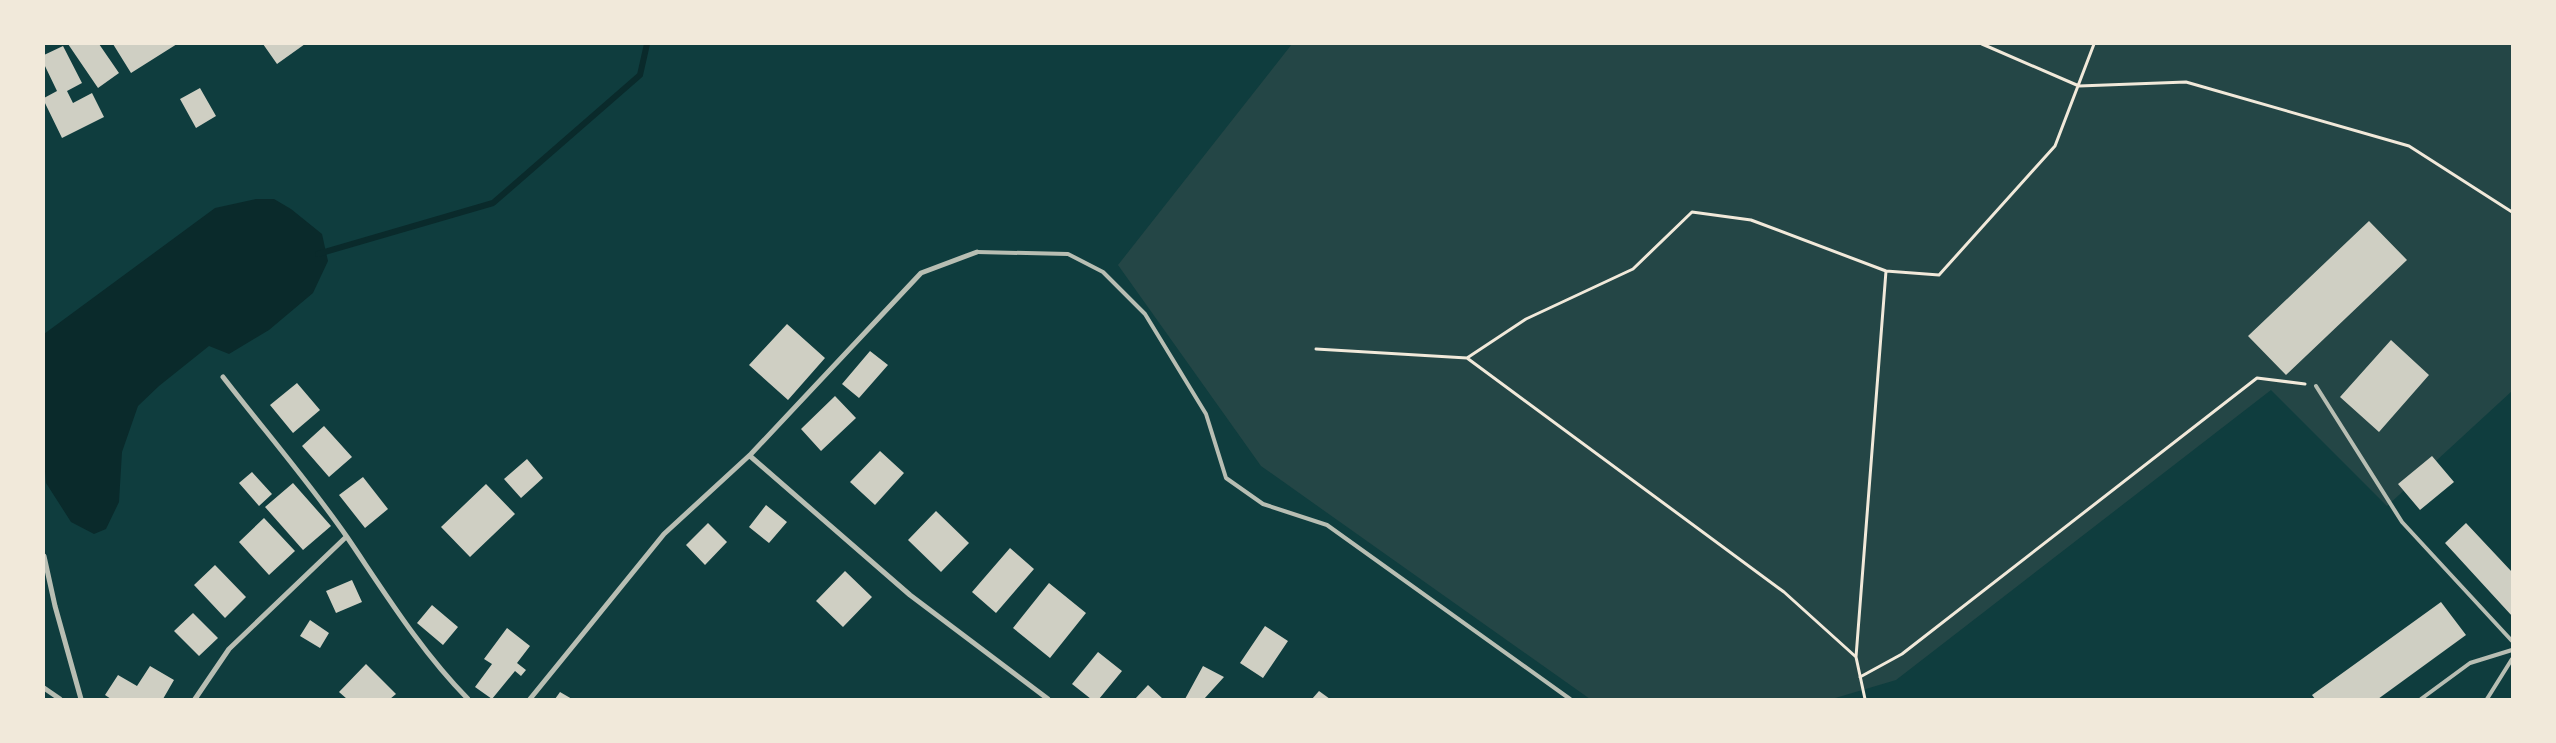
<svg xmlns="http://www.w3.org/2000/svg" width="2556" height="743" viewBox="0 0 2556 743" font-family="Manrope,sans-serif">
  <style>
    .green { fill: #244646 }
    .water { fill: #0a2a2b }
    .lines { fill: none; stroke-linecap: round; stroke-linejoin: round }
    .stream { stroke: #0a2a2b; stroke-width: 6 }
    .building { fill: #cfcfc3 }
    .path { stroke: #f1e9da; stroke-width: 3 }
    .service { stroke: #b8beb3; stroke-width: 4 }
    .minor { stroke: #b8beb3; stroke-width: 5 }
  </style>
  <rect width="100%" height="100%" fill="#0f3d3e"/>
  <path class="green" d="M1292 44H2512V391L2387 506 2271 390 1896 680 1832 699H1590L1261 466 1118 265Z"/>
  <path class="water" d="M256 199H274L291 209 322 234 328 261 313 293 269 330 229 354 209 346 159 386 138 406 122 452 119 502 106 529 94 534 71 522 46 483 44 460V334L215 208Z"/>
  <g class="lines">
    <path class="stream" d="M318 254 493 203 640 75 647 44"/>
  </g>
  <path class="building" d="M68 44H99L119 73 98 88Z
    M113 44H177L131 73Z
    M263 44H305L277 64Z
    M63 46 82 83 67 91 73 103 92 93 104 117 62 138 44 101V98L57 91 44 64V55Z
    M200 88 216 116 196 128 180 99Z
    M2369 221 2407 260 2286 375 2248 336Z
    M787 324 825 358 788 400 749 365Z
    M2391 340 2429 375 2379 432 2340 397Z
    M870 351 888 365 859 398 842 384Z
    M297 383 320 410 293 433 270 405Z
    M835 396 856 418 821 451 801 429Z
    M324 426 352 457 329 477 302 446Z
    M880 451 904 473 875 505 850 482Z
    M2432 456 2454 482 2420 510 2398 484Z
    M527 459 543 478 521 498 504 479Z
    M252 472 272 494 259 506 239 483Z
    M363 477 388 509 365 528 339 495Z
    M293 483 331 526 303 550 265 507Z
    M486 484 515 514 470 557 441 527Z
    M766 505 787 522 769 543 749 527Z
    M936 511 969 543 941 572 908 540Z
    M264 518 295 551 269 575 239 542Z
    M708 523 727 542 705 565 686 545Z
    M2466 523 2512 572V616L2445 543Z
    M1010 548 1034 569 996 613 972 592Z
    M215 565 246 597 225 618 194 585Z
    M845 571 872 597 843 627 816 601Z
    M352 580 362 602 336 613 326 591Z
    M1049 583 1086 613 1050 658 1013 628Z
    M2441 602 2466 635 2378 699H2315L2312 695Z
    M432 605 458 627 443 645 417 623Z
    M193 613 218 638 199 656 174 631Z
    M310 620 329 633 320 648 300 636Z
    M1265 626 1288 641 1263 678 1240 663Z
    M507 628 530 646 517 663 526 670 521 676 515 671 492 699 475 687 492 664 484 659Z
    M1098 652 1122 671 1099 699H1091L1072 684Z
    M366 664 396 694 390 699H347L339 692Z
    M150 666 174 680 163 699H111L105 695 118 675 137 686Z
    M1203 666 1224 677 1204 699H1185Z
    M1148 685 1163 699H1135Z
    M1319 691 1330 699H1312Z
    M560 692 572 699H555Z"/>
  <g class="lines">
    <path class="path" d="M1982 44 2079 86 2186 82 2409 146 2512 212
      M1316 349 1467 358 1784 592 1856 657 1865 699
      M1467 358 1526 319 1633 269 1692 212 1751 220 1886 271 1939 275 2055 146 2094 44
      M1856 657 1886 271
      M1860 677 1902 654 2257 378 2305 384"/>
    <path class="service" d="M977 252 1068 254 1103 272 1145 314 1206 414 1226 478 1263 504 1327 525 1570 699
      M2316 386 2402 522 2512 641
      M2421 699 2470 663 2512 650
      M2487 699 2512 659"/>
    <path class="minor" d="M223 377C264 430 309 482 347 537 385 593 420 650 468 699
      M750 456 910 595 1048 699
      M44 556 55 606 81 699
      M44 688 60 699
      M195 699 229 649 346 537
      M530 699 664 534 751 454 921 273 977 252"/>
  </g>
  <rect width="2556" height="743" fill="none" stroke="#f1e9da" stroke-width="90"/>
</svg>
